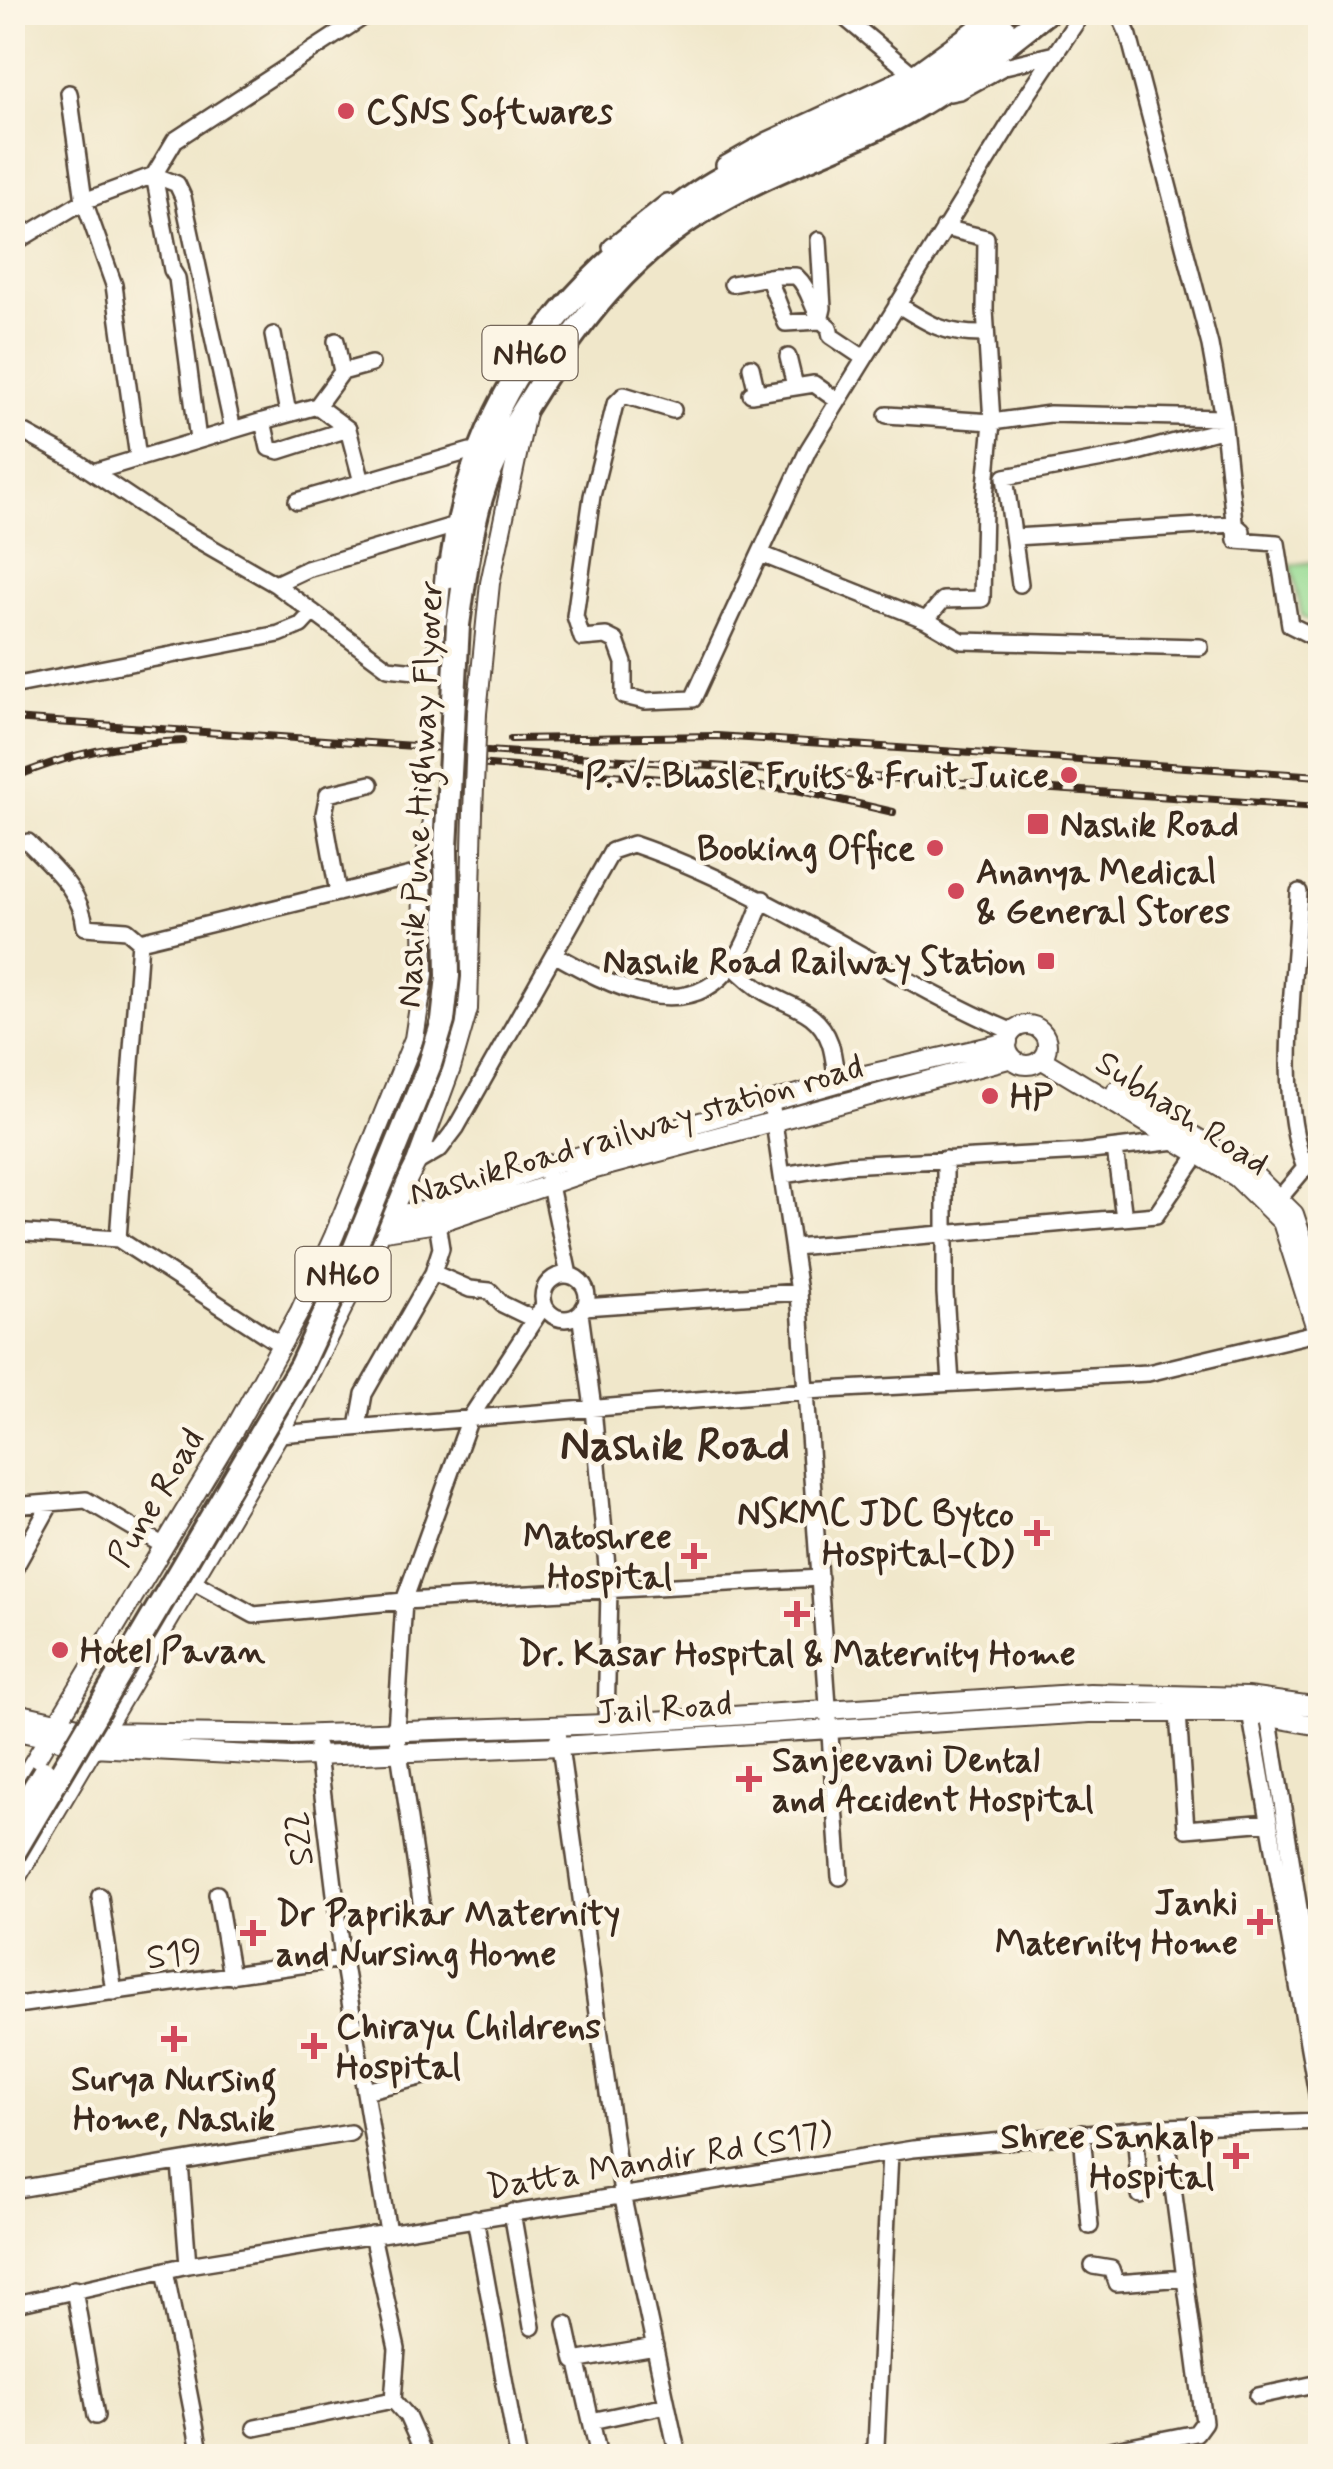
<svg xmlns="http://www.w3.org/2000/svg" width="1333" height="2469" viewBox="0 0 1333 2469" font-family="Mynerve,sans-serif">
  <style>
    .green { fill: #98dc94; stroke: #6a8359; stroke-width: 2.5 }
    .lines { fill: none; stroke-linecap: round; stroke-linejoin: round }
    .minor-casing { stroke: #564638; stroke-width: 20 }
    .major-casing { stroke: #564638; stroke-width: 22 }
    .highway-casing { stroke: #564638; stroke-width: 28 }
    .minor { stroke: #fff; stroke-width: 15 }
    .major { stroke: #fff; stroke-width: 18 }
    .highway { stroke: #fff; stroke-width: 22 }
    .rail-casing { stroke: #3b2a1e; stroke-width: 8 }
    .rail { stroke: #fcf5e5; stroke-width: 4; stroke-dasharray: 11; stroke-linecap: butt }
    .major-bridge-casing { stroke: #564638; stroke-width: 22; stroke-linecap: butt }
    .highway-bridge-casing { stroke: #564638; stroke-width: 28; stroke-linecap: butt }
    .major-bridge { stroke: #fff; stroke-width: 18 }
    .highway-bridge { stroke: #fff; stroke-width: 22 }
    .poi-dot { fill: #d1495b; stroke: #fcf5e5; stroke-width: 4 }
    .labels { text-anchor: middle; stroke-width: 9; stroke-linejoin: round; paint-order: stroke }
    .shield { fill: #fcf5e5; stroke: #75675a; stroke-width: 2.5 }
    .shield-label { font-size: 32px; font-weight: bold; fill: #3b2a1e }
    .poi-label { font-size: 35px; font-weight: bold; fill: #3b2a1e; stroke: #fcf5e5; text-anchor: start }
    .street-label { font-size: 35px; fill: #3b2a1e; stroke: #fcf5e5 }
    .district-label { font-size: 45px; font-weight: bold; fill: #3b2a1e; stroke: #fcf5e5 }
  </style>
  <rect width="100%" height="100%" fill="#fcf5e5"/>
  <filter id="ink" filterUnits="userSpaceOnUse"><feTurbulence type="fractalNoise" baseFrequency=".01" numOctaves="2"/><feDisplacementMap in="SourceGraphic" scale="20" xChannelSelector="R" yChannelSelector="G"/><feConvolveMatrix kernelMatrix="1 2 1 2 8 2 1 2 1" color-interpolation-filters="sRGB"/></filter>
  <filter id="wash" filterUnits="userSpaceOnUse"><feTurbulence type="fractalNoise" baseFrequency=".0048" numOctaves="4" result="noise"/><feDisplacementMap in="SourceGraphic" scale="40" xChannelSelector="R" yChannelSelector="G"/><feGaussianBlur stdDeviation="2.25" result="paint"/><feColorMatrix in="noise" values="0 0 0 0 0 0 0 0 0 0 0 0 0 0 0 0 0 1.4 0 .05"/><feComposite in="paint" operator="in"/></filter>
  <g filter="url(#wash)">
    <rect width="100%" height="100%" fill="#f0e7ca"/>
    <path class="green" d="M1320 561V626L1302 616 1291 565Z"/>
  </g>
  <g filter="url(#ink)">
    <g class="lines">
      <g class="minor-casing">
        <path id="minor" d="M838 12 916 77
          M1118 12 1129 36 1210 345 1223 418 1236 540 1277 543 1290 625 1320 640
          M69 93 84 201 114 285 138 458
          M950 93 960 91 1005 66 1055 54
          M724 165 768 140 913 73 997 12
          M12 244 84 201 154 175 175 140 371 12
          M611 247 667 202
          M768 277 786 323 820 321 823 308 819 240
          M732 284 774 276H796C813 291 811 315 829 327L831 336 864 358
          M897 304C930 325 946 335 986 334
          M273 335 288 413
          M788 357 795 386
          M751 367 757 393
          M342 372 371 364
          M751 394 814 384 838 401
          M317 406 348 429
          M673 410 624 395 615 404 592 496 575 616 582 638 606 636 616 641 624 663V696L645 701 693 699 808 450 1028 94 1083 12
          M887 415 992 422 985 310 986 238 944 228
          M263 421 317 406 342 372 336 341
          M12 426 73 459 167 522 275 584 388 668 434 673 444 566
          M198 440 177 278 172 270 154 175 177 184 183 197 233 430
          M93 472 263 421 269 448 279 451 348 429 362 482
          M297 501 470 451
          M1014 537 1234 524 1242 531
          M761 554 926 620 943 600 982 599 984 507 992 422 1050 414 1223 418
          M275 584 307 569 449 527
          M1020 584 1005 477 1130 454 1224 429
          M926 620 962 641 1200 647
          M12 686 279 634 301 625 313 612
          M28 842C52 867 82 891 85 927L127 930 140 941
          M1299 892C1296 975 1275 1091 1305 1168
          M338 893 324 814 328 794 371 784
          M554 954C607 984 688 1029 734 962 747 943 754 920 763 899
          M732 965C742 975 751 984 763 991 790 1007 818 1009 830 1043 834 1055 835 1070 837 1083
          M771 1102 799 1292 840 1877
          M1115 1149 1124 1218
          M945 1159V1293L951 1383
          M416 1163 440 1149 456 1128 612 851 633 844C768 890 883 976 1013 1032
          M783 1175 846 1165 1083 1152 1176 1141
          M548 1176 569 1275
          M1279 1199 1320 1150
          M12 1232 118 1239
          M794 1247 1156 1215 1198 1154
          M433 1273 470 1289 490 1291 502 1304 533 1319
          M543 1297a22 22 0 1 1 44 0a22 22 0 1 1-44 0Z
          M544 1305 470 1418 404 1601 820 1578
          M584 1307 799 1292
          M580 1313 593 1408 609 1589 606 1724
          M281 1345 118 1239 140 941 411 875
          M358 1427 364 1394 433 1273 441 1248 437 1223
          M279 1434 806 1391 1148 1373 1320 1332
          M12 1506 86 1500 164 1546
          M12 1573 51 1503
          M192 1581 254 1615 404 1601 396 1731 423 1915
          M1249 1706 1320 2111
          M1267 1708 1320 2040
          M1178 1713 1186 1829 1269 1822
          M557 1725 622 2194 678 2456
          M317 1747 343 1959 388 2232
          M217 1894 231 1976
          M100 1896 114 1992
          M12 2003 17 2005 343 1959
          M365 2091 433 2074
          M1135 2129 1140 2195
          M1082 2133 1090 2226
          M180 2163 188 2265
          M12 2190 350 2133
          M512 2212 532 2327
          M475 2218 518 2456
          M372 2235 397 2349 393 2400 407 2416 425 2456
          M1093 2266 1111 2269 1116 2283 1185 2278
          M165 2270 201 2456
          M74 2289 96 2416
          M12 2305 188 2265 913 2149 1165 2127 1320 2121
          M566 2324 574 2361 655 2347
          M579 2368 591 2421
          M1258 2396 1320 2383
          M255 2428 393 2400
          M599 2456 591 2421 667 2405
          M868 2456 876 2446 890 2153
          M1106 2456 1105 2451 1196 2433 1204 2422 1165 2127"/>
      </g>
      <g class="major-casing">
        <path id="major" d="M477 713 490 583 527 408
          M1007 1045a20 20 0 1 1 40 0a20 20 0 1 1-40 0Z
          M1041 1059 1236 1177 1282 1222 1320 1341
          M1116 1091 1244 1165 1294 1214 1320 1292
          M339 1222 424 1211 545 1166 865 1075 1008 1042
          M372 1233 437 1223 595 1169 1012 1058
          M12 1712 100 1732 291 1735 606 1724 1090 1693 1247 1697 1320 1707
          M12 1730 92 1747 291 1757 560 1746 1090 1713H1247L1320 1726
          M12 1798 235 1428 300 1311 334 1236 414 1039 424 974 422 873 433 821
          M12 1885 279 1434 416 1163 451 1068 468 1009 473 812"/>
      </g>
      <g class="highway-casing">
        <path id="highway" d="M450 577C466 432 537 313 653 226 675 209 698 191 722 178 774 151 830 132 882 106 925 85 966 57 1004 28
          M458 625C464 582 469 539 481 498 492 460 512 429 532 397 578 323 630 255 706 209 760 176 820 155 877 128 939 98 993 55 1047 12"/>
      </g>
      <use href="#minor" class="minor"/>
      <use href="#major" class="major"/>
      <use href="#highway" class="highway"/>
      <g class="rail-casing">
        <path id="rail" d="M12 719 1320 807
          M511 739 717 736 1320 776
          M477 764 797 790 893 812
          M12 778C75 752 116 744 183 741"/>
      </g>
      <use href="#rail" class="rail"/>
      <g class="major-bridge-casing">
        <path id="major-bridge" d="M473 812 477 713"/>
      </g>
      <g class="highway-bridge-casing">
        <path id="highway-bridge" d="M12 1824 44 1772
          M12 1856 301 1365 350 1260 430 1064 443 1021 448 976 446 848 458 625"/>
      </g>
      <use href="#major-bridge" class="major-bridge"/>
      <use href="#highway-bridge" class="highway-bridge"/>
    </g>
  </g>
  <g class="poi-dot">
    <circle cx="346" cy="111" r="10"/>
    <circle cx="1069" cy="775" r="10"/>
    <rect x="1026" y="812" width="24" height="24" rx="5"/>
    <circle cx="935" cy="848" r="10"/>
    <circle cx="956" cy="891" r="10"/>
    <rect x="1036" y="951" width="20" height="20" rx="5"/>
    <circle cx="990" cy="1096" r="10"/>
    <path d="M1032 1518h10v10h10v10h-10v10h-10v-10h-10v-10h10z"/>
    <path d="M689 1541h10v10h10v10h-10v10h-10v-10h-10v-10h10z"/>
    <path d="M792 1599h10v10h10v10h-10v10h-10v-10h-10v-10h10z"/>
    <circle cx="60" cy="1650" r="10"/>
    <path d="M744 1764h10v10h10v10h-10v10h-10v-10h-10v-10h10z"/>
    <path d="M1255 1907h10v10h10v10h-10v10h-10v-10h-10v-10h10z"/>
    <path d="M248 1918h10v10h10v10h-10v10h-10v-10h-10v-10h10z"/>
    <path d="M169 2024h10v10h10v10h-10v10h-10v-10h-10v-10h10z"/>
    <path d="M309 2031h10v10h10v10h-10v10h-10v-10h-10v-10h10z"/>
    <path d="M1231 2141h10v10h10v10h-10v10h-10v-10h-10v-10h10z"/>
  </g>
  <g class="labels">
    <g class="shield">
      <rect x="482.5" y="326" width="95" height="54" rx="8"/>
      <rect x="295.5" y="1247" width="95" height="54" rx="8"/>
    </g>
    <g class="shield-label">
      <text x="530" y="364">NH60</text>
      <text x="343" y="1285">NH60</text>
    </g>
    <g class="poi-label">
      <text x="366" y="123">CSNS Softwares</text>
      <text x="1049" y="787" text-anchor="end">P. V. Bhosle Fruits &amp; Fruit Juice</text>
      <text x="1060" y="836">Nashik Road</text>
      <text x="915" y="860" text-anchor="end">Booking Office</text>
      <text x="976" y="883">Ananya Medical<tspan x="976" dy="40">&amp; General Stores</tspan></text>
      <text x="1026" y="973" text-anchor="end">Nashik Road Railway Station</text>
      <text x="1010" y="1108">HP</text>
      <text x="1014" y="1525" text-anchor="end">NSKMC JDC Bytco<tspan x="1014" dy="40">Hospital-(D)</tspan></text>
      <text x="672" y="1548" text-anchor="end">Matoshree<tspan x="672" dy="40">Hospital</tspan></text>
      <text x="80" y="1662">Hotel Pavan</text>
      <text x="797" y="1665" text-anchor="middle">Dr. Kasar Hospital &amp; Maternity Home</text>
      <text x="772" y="1771">Sanjeevani Dental<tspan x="772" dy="40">and Accident Hospital</tspan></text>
      <text x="1238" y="1914" text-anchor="end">Janki<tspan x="1238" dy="40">Maternity Home</tspan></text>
      <text x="276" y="1925">Dr Paprikar Maternity<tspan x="276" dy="40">and Nursing Home</tspan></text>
      <text x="336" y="2038">Chirayu Childrens<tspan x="336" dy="40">Hospital</tspan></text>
      <text x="174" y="2090" text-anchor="middle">Surya Nursing<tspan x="174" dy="40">Home, Nashik</tspan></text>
      <text x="1214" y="2148" text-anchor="end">Shree Sankalp<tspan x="1214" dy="40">Hospital</tspan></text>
    </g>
    <g class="street-label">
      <text transform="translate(419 794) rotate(-87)" y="12">Nashik Pune Highway Flyover</text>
      <text transform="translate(1183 1112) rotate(33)" y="12">Subhash Road</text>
      <text transform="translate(636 1129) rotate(-16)" y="12">NashikRoad railway station road</text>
      <text transform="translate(155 1497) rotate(-59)" y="12">Pune Road</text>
      <text transform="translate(664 1707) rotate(-4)" y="12">Jail Road</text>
      <text transform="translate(298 1839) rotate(-97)" y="12">S22</text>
      <text transform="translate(174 1953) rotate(-8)" y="12">S19</text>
      <text transform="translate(659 2159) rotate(-9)" y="12">Datta Mandir Rd (S17)</text>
    </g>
    <g class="district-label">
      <text x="675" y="1459">Nashik Road</text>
    </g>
  </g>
  <rect width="1333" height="2469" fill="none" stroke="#fcf5e5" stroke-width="50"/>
</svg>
